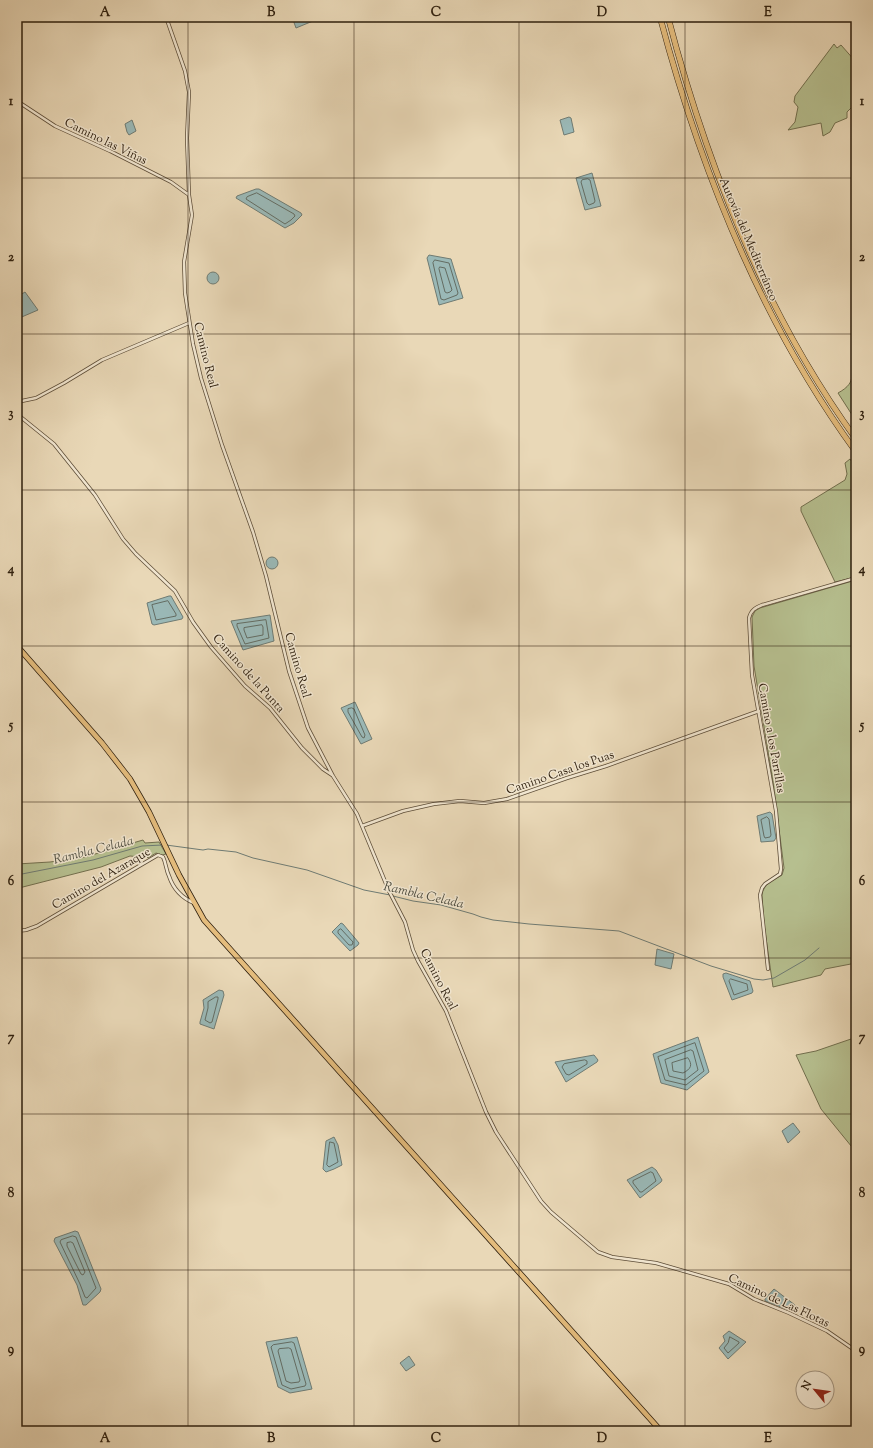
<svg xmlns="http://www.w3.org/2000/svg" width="873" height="1448" viewBox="0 0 873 1448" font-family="'Sorts Mill Goudy',serif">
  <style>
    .green { fill: #b6bf8f; stroke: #726f4e }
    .water { fill: #9ab8b6; stroke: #6f7b73 }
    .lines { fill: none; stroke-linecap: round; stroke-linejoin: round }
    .shore { stroke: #646c62; stroke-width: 1 }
    .stream { stroke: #6f7b73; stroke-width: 1 }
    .street-casing { stroke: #5d4d38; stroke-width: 4 }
    .primary-casing { stroke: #2e1f0e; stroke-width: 6 }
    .highway-casing { stroke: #2e1f0e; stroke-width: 6 }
    .street { stroke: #f1e6d0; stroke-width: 2.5 }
    .primary { stroke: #e4bc7c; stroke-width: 4.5 }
    .highway { stroke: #e4bc7c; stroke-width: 5 }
    .grid { fill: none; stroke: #2e1f0e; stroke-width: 1; stroke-opacity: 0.55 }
    .labels { text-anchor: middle; stroke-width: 3; stroke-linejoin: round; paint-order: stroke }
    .street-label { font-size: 12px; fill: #2e1f0e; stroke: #f1e6d0 }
    .water-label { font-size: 13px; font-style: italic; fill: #4e4d40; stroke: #f1e6d0 }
    .neatline { fill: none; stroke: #2e1f0e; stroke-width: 1.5 }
    .grid-label { font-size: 13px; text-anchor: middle; font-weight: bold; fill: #2e1f0e }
  </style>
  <rect width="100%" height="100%" fill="#e9d8b7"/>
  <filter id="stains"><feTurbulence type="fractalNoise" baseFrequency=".005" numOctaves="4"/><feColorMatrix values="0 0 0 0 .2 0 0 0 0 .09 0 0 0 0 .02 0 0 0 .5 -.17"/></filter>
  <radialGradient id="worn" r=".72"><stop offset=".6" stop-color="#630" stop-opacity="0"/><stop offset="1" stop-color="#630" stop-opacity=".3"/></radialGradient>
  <path class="green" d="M834 44 837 48 841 45 856 62V106H853L847 112V118L835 123 830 132 823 136 821 123 788 130 795 122 798 107 794 102 795 96Z
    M856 355V421L838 393C860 381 847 373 856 355Z
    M850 459 856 468V577L835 582 801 511V507L845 480 847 474 845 463Z
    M856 580V963L825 969 821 975 773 987 764 924 762 895C763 884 774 880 782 875L784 868 773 782 754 666 752 617 755 611 760 608Z
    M143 840 145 843 159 842 166 854 162 855 156 853 148 858 146 856 141 857 130 856 101 867 19 888 17 887V864L50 862 85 857Z
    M851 1039 856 1053V1152L821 1109 796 1055 816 1051Z"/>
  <path class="water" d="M292 17H312L313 21 296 28Z
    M569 117 571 118 574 132 564 135 560 120Z
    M132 120 136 131 129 135 127 132 125 124Z
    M592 173 601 206 585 210 576 178Z
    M256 189H259L301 213 302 215 294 223 285 228 236 198 237 196Z
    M429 255 451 259 463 298 439 305 427 258Z
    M207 278a6 6 0 1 1 12 0a6 6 0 1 1-12 0Z
    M25 292 38 310 17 319V297Z
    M266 563a6 6 0 1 1 12 0a6 6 0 1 1-12 0Z
    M169 596H171L183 617 182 619 154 625 152 624 147 603Z
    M270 615 274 641 243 650 231 621Z
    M355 702 372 739 361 744 341 708Z
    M770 812 772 814 776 838 774 841 761 842 757 816Z
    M341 923 343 924 359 943 358 945 350 951 332 932Z
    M657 949 674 954 671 969 655 965Z
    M726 973 750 981 753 991 752 993 732 1000 723 977V974Z
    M219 990 223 991 224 995 214 1029 200 1024V1022L204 1008 203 1000Z
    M698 1037 709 1072 687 1090 661 1083 653 1054Z
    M594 1055 598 1060 597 1062 566 1082 555 1062Z
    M793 1123 800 1132 788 1143 782 1131Z
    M334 1137 338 1145 342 1165 334 1169 326 1172 323 1169 326 1141Z
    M652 1167 656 1170 662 1180 661 1182 640 1198 627 1180Z
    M75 1231 78 1232 101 1289 100 1292 86 1305H83L77 1285 54 1241 55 1238Z
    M774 1289 795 1305 792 1310H789L765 1301V1299Z
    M729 1331 746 1342 728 1359 719 1348 725 1341 723 1336Z
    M297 1337 312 1389 290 1393 278 1387 266 1342Z
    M409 1356 415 1365 406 1371 400 1363Z"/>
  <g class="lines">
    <path class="shore" d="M588 179 590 180 595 201 594 203 589 205 587 203 581 182 582 180Z
      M257 193 294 214 295 216 291 220 285 224 246 199 247 197Z
      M435 260 449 263 458 293 457 295 444 300 441 299 433 263Z
      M440 267 445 268 452 290 450 292 447 293 445 292 439 269Z
      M168 601 176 614V616L156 620 152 605Z
      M266 620 269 638 245 644 237 626V624Z
      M262 625 263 627V635L247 638 244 630V628Z
      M352 708 354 709 365 735 364 738 362 737 348 712V709Z
      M767 817 769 819 771 835 770 837 765 838 764 836 761 820Z
      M341 929 353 942 352 945H349L338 933V931Z
      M731 979 747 984 748 990 734 995 729 981Z
      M216 997H218V999L212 1022 210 1023 205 1020 208 1008V1002Z
      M695 1043 704 1071 686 1085 665 1080 658 1057Z
      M691 1050 693 1051 698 1070 685 1080 669 1076 665 1060Z
      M688 1058C693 1065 691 1069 683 1073L673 1071 672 1063Z
      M585 1060 587 1061V1064L569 1075 566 1074 562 1067 564 1064Z
      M330 1142 334 1143 338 1162 329 1167 327 1165Z
      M651 1172 653 1173 656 1181 642 1192H640L633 1183V1181Z
      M73 1236 76 1237 96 1288 87 1298 85 1297 80 1284 60 1242 61 1240Z
      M71 1242 73 1243 85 1272 83 1275 81 1274 67 1246V1243Z
      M730 1337 739 1342V1343L728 1353 724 1348 728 1343Z
      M292 1342 294 1343 306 1384 305 1386 291 1389 282 1385 271 1347 273 1345Z
      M289 1348 291 1349 300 1380 299 1382 291 1383 286 1381 278 1351 279 1349Z"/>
    <path class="stream" d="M166 845 203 850 208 849 236 852 253 858 307 870 364 890 390 895
      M17 875 93 860 142 846 163 845
      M393 896 413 901 441 905 473 914 481 917 493 920 529 924 619 931 711 966 754 979 763 980 774 978 805 960 819 948"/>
    <g class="street-casing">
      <path id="street" d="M166 17 185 71 189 92 187 138 189 195 192 215 184 262 185 293 193 344 201 378 222 445 253 532 266 576 289 671 308 728 333 776 357 814 389 891 405 922 413 950 418 961 446 1011 486 1112 496 1132 541 1201 551 1212 598 1252 612 1257 656 1263 729 1284 754 1299 789 1313 827 1331 856 1351
        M17 101 55 126 110 151 171 182 189 195
        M17 402 36 398 64 383 102 360 189 323
        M17 414 54 444 95 495 123 539 136 554 175 591 193 622 211 647 245 686 270 708 302 748 323 769 332 775
        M362 826 403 811 434 804 460 801 484 803 507 799 567 778 606 766 759 711
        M17 931 26 930 37 926 158 855 163 857C166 863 166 870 169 876 173 888 182 898 194 903
        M768 969 760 895 762 888 765 884 780 874 781 869 776 811 752 675 749 618C751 610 755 608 762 605L856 578"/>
    </g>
    <g class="primary-casing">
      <path id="primary" d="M17 646 102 743 130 779 149 812 179 875 204 920 661 1431"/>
    </g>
    <g class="highway-casing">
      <path id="highway" d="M660 17C701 172 761 322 856 452
        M668 17C707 166 765 314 856 439"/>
    </g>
    <use href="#street" class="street"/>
    <use href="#primary" class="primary"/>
    <use href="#highway" class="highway"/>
  </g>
  <path class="grid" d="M188 17V1431M354 17V1431M519 17V1431M685 17V1431M17 178H856M17 334H856M17 490H856M17 646H856M17 802H856M17 958H856M17 1114H856M17 1270H856"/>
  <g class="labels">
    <g class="street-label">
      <text transform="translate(106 141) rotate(26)" y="4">Camino las Viñas</text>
      <text transform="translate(749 239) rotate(67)" y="4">Autovía del Mediterráneo</text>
      <text transform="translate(206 355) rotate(76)" y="4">Camino Real</text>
      <text transform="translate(298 665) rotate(74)" y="4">Camino Real</text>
      <text transform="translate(249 673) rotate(48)" y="4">Camino de la Punta</text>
      <text transform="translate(772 738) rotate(80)" y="4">Camino a los Parrillas</text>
      <text transform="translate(560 772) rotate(-19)" y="4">Camino Casa los Puas</text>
      <text transform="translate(101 878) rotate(-30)" y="4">Camino del Azaraque</text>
      <text transform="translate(439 979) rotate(63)" y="4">Camino Real</text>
      <text transform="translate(779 1300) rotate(25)" y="4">Camino de Las Flotas</text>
    </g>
    <g class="water-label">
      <text transform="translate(93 849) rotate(-14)" y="5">Rambla Celada</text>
      <text transform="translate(424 894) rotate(13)" y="5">Rambla Celada</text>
    </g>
  </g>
  <rect width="873" height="1448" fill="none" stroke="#e9d8b7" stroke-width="44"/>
  <g transform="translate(815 1390) rotate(299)"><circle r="19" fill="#f1e6d0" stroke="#a39682"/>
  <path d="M0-3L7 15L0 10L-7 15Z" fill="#8f2418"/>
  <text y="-6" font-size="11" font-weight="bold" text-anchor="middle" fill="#2e1f0e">N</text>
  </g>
  <rect x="22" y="22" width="829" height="1404" class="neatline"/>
  <g class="grid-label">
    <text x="105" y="16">A</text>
    <text x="271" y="16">B</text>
    <text x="436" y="16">C</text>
    <text x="602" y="16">D</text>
    <text x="768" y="16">E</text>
    <text x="11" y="105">1</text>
    <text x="862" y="105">1</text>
    <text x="11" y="261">2</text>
    <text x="862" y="261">2</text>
    <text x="11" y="417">3</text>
    <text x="862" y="417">3</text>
    <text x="11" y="573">4</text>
    <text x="862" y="573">4</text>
    <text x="11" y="729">5</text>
    <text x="862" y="729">5</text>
    <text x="11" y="885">6</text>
    <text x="862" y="885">6</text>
    <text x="11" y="1041">7</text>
    <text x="862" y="1041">7</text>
    <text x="11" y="1197">8</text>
    <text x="862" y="1197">8</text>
    <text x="11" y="1353">9</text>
    <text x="862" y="1353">9</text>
    <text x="105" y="1442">A</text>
    <text x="271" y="1442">B</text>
    <text x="436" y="1442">C</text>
    <text x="602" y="1442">D</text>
    <text x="768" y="1442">E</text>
  </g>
  <rect width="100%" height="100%" filter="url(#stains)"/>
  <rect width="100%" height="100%" fill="url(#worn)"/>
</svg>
